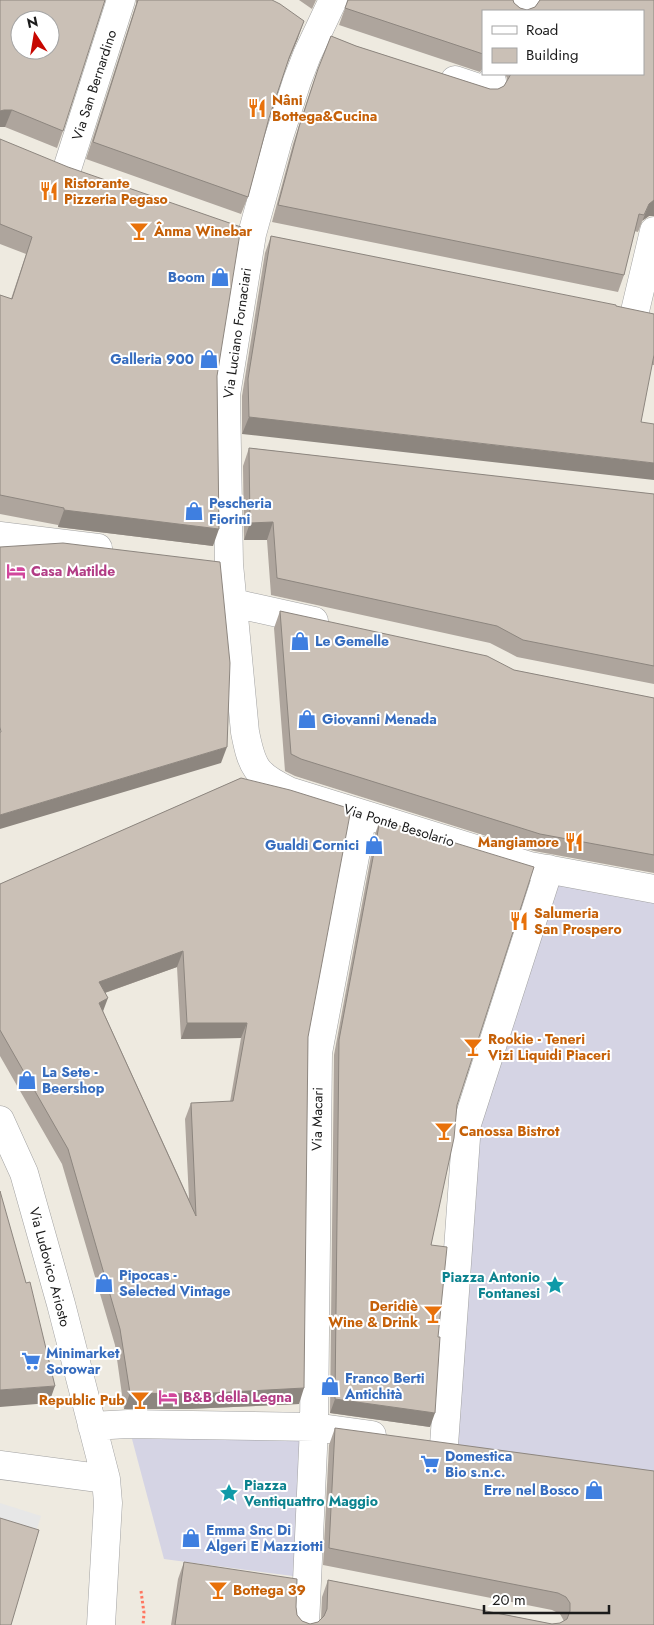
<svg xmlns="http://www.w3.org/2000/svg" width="654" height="1625" viewBox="0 0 654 1625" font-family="Jost,sans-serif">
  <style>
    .parking { fill: #e7e7e7 }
    .plaza { fill: #d5d4e4 }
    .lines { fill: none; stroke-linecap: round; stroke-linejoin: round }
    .minor-casing { stroke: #a2a2a2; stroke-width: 29 }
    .path { stroke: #ff7660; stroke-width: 3; stroke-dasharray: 2.5 2.5; stroke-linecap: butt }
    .minor { stroke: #fff; stroke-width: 28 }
    .wall { fill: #aea59d; fill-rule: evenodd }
    .shaded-wall { fill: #8d867f }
    .building { fill: #cac0b6; stroke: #8d867f; fill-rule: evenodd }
    .labels { text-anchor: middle; stroke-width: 4; stroke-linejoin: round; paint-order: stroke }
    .street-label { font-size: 14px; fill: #1b1b1b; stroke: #fff }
    .food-label { font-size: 14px; font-weight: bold; fill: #c56008; stroke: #fff; text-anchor: start }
    .shop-label { font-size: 14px; font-weight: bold; fill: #366cbe; stroke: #fff; text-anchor: start }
    .hotel-label { font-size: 14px; font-weight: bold; fill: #b23c85; stroke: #fff; text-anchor: start }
    .culture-label { font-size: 14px; font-weight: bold; fill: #0d838f; stroke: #fff; text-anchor: end }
  </style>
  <rect width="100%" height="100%" fill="#eeeae0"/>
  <path class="parking" d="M0 1503 41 1516 32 1544 0 1534Z"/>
  <path class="plaza" d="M549 869 654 889V1473L444 1445 467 1124Z
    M128 1424 314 1427 308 1578 164 1559Z"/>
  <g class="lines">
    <g class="minor-casing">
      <path id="minor" d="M333 0 307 55 297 81 278 140 252 234 226 395 229 564 245 732C252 768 256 775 289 791L530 866 654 889
        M520 11 525 0
        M455 80 488 91 492 81
        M67 169 121 0
        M635 311 654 231
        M0 536 98 548
        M233 603 314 621
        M0 1120 24 1173 61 1304 106 1479 108 1503 101 1625
        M92 1426 128 1424 314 1427 372 1435
        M444 1445 467 1124 549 869
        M0 1465 106 1479
        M305 1625 314 1427 318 1053 363 814"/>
    </g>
    <path class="path" d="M141 1591 144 1613 143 1625"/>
    <use href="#minor" class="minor"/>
  </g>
  <path class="wall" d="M0 0 63 131 57 148 5 127H0Z
    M136 0H272L298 38 286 67 269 118 248 197 241 214 86 159 136 4Z
    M299 0H316L312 9Z
    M348 0H513L514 3 520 8 527 10 535 7 540 0H654V216H649L642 221 638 232 634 231 624 275 618 292 272 222 293 144 312 86 331 36 356 46 490 89H498L504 86 507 81V78L505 74H643V11H483V68L480 72 339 25Z
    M0 139 217 376 213 546 58 527V525L0 514V295L11 299 26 254 0 244Z
    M271 236 654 314V365H652L242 434V396L265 253Z
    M249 448 654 494V684L517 657 490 643 271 595 267 540H244L243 466Z
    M280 611 514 670 654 698V873L534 851 295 776 285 771 274 628Z
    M241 778 308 1037 299 1404 188 1409H124L115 1345 62 1164 0 1056V884ZM177 967 181 1039 241 1038 230 1102 191 1103 185 1119 189 1199 103 1011 105 993Z
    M380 820 457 1105 431 1245 438 1337 430 1427 330 1413 334 1055 375 834Z
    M335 1428 654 1625H171L178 1579 184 1562 296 1607 297 1615 302 1621 310 1624 318 1622 321 1619 322 1597 328 1580 552 1624 560 1623 564 1621 560 1614 552 1610 323 1565 329 1445Z"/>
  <path class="shaded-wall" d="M304 21 298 38 282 75 289 58Z
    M4 110H12L5 127H0V111Z
    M654 200V216H649L642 221 638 232 649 204Z
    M249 417 654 463V480L242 434Z
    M64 510 219 529 213 546 58 527Z
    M273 522 267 540H244L250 523Z
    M227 747 221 763 0 829V815Z
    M183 951 177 967 93 997 99 982Z
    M108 998 102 1014 99 1003Z
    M187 1023H247L241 1038 181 1039Z
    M55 1386 49 1403 0 1407V1390Z
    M304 1388 299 1404 188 1409H124L130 1393Z
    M335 1399 435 1413 430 1427 330 1413Z"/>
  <path class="building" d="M0 0H105L63 131 12 110H4L0 111ZM20 20H50V50H20Z
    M138 0H272L280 4 304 21 289 58 269 118 248 197 93 142Z
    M348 0H513L514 3 520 8 527 10 535 7 540 0H654V200L649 204 644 215 639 214 624 275 278 205 299 127 318 69 331 36 356 46 490 89H498L504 86 511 74H643V11H483V54L345 8Z
    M0 139 68 167 241 227 217 376 219 529 64 510V508L0 495V295L12 299 32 237 0 224Z
    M271 236 616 305V306L654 314V355L641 422 654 424V463L249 417 248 379Z
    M249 448 654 494V666L523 640 497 626 277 578 273 522 250 523Z
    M63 543 220 562 230 663 227 747 0 815V732H1L0 727V547Z
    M280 611 487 656 514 670 654 698V855L540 834 301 759 291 754Z
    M241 778 290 790 351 809 308 1037 304 1388 194 1394 130 1393 120 1329 68 1149 0 1030V884ZM183 951 187 1023H247L233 1101 191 1103 196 1216 99 1003 108 998 99 982Z
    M380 820 534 867 457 1105 454 1138 431 1245 447 1247 438 1337H440L435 1413 335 1399 339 1040Z
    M0 1191 26 1283 30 1282 55 1386 0 1390Z
    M335 1428 654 1471V1625H175L184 1562 297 1579 296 1607 297 1615 302 1621 310 1624 318 1622 324 1616 327 1609 328 1580 552 1624 560 1623 567 1619 570 1611V1603L566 1597 558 1593 329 1548Z
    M0 1518 39 1530 11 1625H0Z"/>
  <defs>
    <g id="restaurant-bare" transform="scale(1.5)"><path d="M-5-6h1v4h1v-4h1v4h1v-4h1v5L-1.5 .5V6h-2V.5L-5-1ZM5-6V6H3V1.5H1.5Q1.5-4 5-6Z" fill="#e8710a" stroke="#fff" stroke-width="2.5" paint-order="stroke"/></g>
    <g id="bar-bare" transform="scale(1.5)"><path d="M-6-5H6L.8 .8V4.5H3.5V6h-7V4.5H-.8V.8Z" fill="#e8710a" stroke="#fff" stroke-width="2.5" paint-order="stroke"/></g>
    <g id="shop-bare" transform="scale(1.5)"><path d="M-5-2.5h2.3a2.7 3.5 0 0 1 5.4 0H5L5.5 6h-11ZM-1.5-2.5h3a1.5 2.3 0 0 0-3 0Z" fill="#3f7fe0" stroke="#fff" stroke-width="2.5" paint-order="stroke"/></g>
    <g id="hotel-bare" transform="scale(1.5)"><path d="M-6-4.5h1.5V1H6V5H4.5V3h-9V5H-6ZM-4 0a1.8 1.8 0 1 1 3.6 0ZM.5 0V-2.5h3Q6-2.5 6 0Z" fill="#d1479c" stroke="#fff" stroke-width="2.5" paint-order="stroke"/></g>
    <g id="sight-bare" transform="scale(1.5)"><path d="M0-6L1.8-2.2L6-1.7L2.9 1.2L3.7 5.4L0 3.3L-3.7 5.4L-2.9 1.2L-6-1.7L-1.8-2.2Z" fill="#0f9aa8" stroke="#fff" stroke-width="2.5" paint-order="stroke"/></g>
    <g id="supermarket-bare" transform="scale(1.5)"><path d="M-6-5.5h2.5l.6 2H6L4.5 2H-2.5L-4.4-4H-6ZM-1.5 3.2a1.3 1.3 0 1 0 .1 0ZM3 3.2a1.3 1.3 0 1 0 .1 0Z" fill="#3f7fe0" stroke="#fff" stroke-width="2.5" paint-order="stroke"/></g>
  </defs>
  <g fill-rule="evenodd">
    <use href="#restaurant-bare" x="257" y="108"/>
    <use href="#restaurant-bare" x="49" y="191"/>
    <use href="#bar-bare" x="139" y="231"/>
    <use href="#shop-bare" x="220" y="277"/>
    <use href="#shop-bare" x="209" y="359"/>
    <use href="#shop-bare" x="194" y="511"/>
    <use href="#hotel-bare" x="16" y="571"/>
    <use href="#shop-bare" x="300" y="641"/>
    <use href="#shop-bare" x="307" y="719"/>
    <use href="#restaurant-bare" x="574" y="842"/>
    <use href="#shop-bare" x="374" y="845"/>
    <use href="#restaurant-bare" x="519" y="921"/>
    <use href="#bar-bare" x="473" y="1047"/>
    <use href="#shop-bare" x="27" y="1080"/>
    <use href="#bar-bare" x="444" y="1131"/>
    <use href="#shop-bare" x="104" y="1283"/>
    <use href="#sight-bare" x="555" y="1285"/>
    <use href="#bar-bare" x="433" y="1314"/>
    <use href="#supermarket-bare" x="31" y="1361"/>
    <use href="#shop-bare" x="330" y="1386"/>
    <use href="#hotel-bare" x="168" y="1397"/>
    <use href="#bar-bare" x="140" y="1400"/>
    <use href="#supermarket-bare" x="430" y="1464"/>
    <use href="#shop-bare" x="594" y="1490"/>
    <use href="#sight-bare" x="229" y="1493"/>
    <use href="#shop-bare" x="191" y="1538"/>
    <use href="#bar-bare" x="218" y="1590"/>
  </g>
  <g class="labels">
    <g class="street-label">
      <text transform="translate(94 85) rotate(-72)" y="5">Via San Bernardino</text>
      <text transform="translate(237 333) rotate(-82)" y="5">Via Luciano Fornaciari</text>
      <text transform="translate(399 825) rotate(17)" y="5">Via Ponte Besolario</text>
      <text transform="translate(317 1119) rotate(-89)" y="5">Via Macari</text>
      <text transform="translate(50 1267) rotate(75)" y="5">Via Ludovico Ariosto</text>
    </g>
    <g class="food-label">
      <text x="272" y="105">Nâni<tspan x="272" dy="16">Bottega&amp;Cucina</tspan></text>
      <text x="64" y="188">Ristorante<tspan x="64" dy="16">Pizzeria Pegaso</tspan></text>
      <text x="154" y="236">Ânma Winebar</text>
      <text x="559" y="847" text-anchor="end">Mangiamore</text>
      <text x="534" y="918">Salumeria<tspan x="534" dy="16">San Prospero</tspan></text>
      <text x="488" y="1044">Rookie - Teneri<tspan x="488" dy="16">Vizi Liquidi Piaceri</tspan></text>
      <text x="459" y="1136">Canossa Bistrot</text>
      <text x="418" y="1311" text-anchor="end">Deridiè<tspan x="418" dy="16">Wine &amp; Drink</tspan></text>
      <text x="125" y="1405" text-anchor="end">Republic Pub</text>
      <text x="233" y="1595">Bottega 39</text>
    </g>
    <g class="shop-label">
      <text x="205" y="282" text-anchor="end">Boom</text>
      <text x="194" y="364" text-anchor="end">Galleria 900</text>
      <text x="209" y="508">Pescheria<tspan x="209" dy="16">Fiorini</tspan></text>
      <text x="315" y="646">Le Gemelle</text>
      <text x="322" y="724">Giovanni Menada</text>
      <text x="359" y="850" text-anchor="end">Gualdi Cornici</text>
      <text x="42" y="1077">La Sete -<tspan x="42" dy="16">Beershop</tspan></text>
      <text x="119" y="1280">Pipocas -<tspan x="119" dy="16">Selected Vintage</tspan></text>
      <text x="46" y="1358">Minimarket<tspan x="46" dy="16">Sorowar</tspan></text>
      <text x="345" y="1383">Franco Berti<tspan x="345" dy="16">Antichità</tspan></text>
      <text x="445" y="1461">Domestica<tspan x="445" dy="16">Bio s.n.c.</tspan></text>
      <text x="579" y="1495" text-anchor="end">Erre nel Bosco</text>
      <text x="206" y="1535">Emma Snc Di<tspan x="206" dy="16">Algeri E Mazziotti</tspan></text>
    </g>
    <g class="hotel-label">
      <text x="31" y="576">Casa Matilde</text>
      <text x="183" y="1402">B&amp;B della Legna</text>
    </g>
    <g class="culture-label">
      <text x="540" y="1282">Piazza Antonio<tspan x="540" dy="16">Fontanesi</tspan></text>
      <text x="244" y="1490" text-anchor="start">Piazza<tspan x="244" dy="16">Ventiquattro Maggio</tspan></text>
    </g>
  </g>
  <rect x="482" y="10" width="162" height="65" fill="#ffffff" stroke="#a4a4a4"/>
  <rect x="492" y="26" width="25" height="8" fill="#ffffff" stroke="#a4a4a4"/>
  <text x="526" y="35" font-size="15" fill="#1b1b1b">Road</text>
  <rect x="492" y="48" width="25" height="15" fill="#cac0b6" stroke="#a4a4a4"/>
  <text x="526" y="60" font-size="15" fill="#1b1b1b">Building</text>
  <g transform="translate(35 35) rotate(348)"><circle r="24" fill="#ffffff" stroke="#a4a4a4"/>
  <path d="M0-4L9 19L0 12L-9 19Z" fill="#c70700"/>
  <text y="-8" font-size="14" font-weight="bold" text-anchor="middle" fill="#1b1b1b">N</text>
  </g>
  <path d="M484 1605v8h125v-8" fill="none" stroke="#1b1b1b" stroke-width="2.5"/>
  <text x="492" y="1605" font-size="15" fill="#1b1b1b" stroke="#ffffff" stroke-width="4" paint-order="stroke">20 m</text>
</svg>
